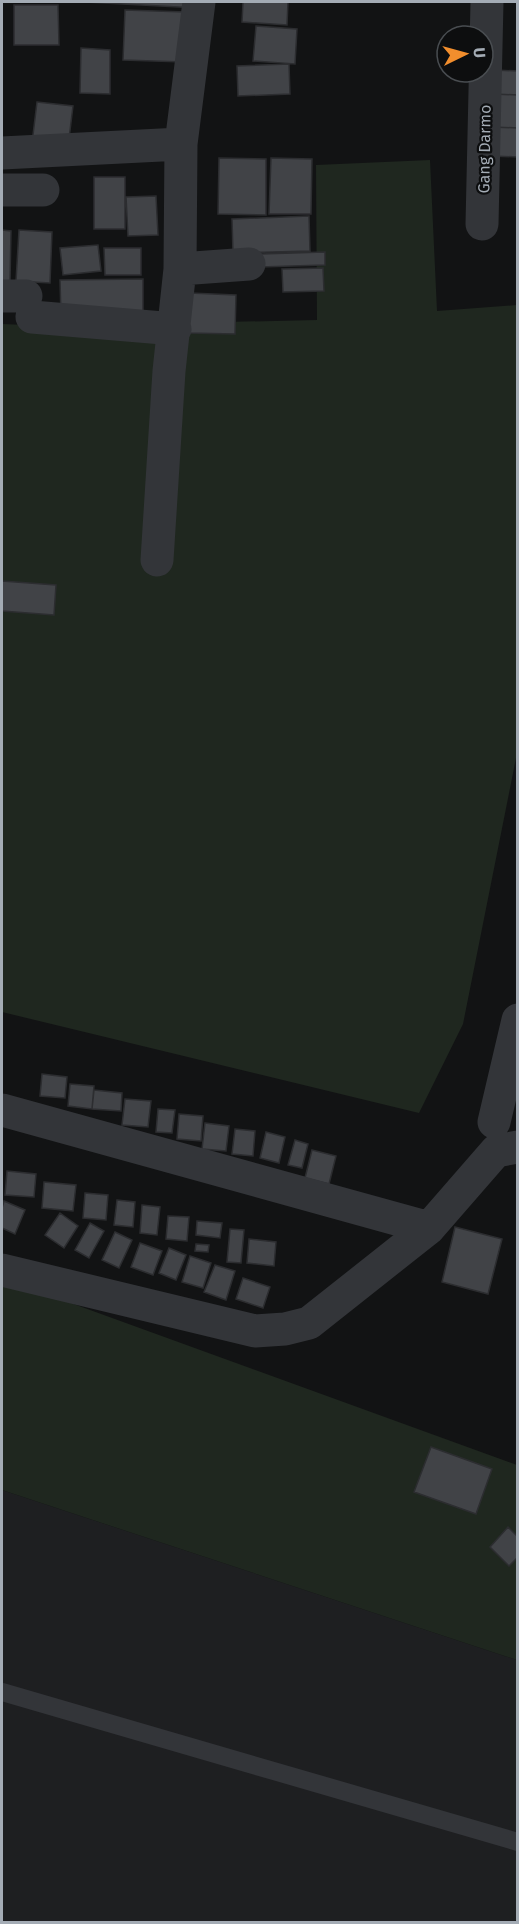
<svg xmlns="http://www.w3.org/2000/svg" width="519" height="1924" viewBox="0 0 519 1924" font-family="'Fira Sans',sans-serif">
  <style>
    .built { fill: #1e1f21 }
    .green { fill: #1f271f }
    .building { fill: #414347; stroke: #2c2d30; stroke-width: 1.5 }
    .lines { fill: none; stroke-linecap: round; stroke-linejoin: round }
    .lane { stroke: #333539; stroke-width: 18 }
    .street { stroke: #333539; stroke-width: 33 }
    .labels { text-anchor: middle; stroke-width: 4.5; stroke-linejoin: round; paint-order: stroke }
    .street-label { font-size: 16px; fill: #a4acb5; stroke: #0d0e0f }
  </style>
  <rect width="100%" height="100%" fill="#121314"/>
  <path class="built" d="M2 1490 517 1660V1922H2Z"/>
  <path class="green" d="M430 160 437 311 517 305V753L463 1024 419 1113 2 1012V324L50 326 317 320 316 165Z
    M2 1278 517 1465V1660L2 1490Z"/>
  <path class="building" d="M85 2H197V8Z
    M243 2H288L287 25 242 22Z
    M14 5H58L59 45H14Z
    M125 10 186 12 184 62 123 60Z
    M256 26 297 29 295 64 253 61Z
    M81 48 110 50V94L80 93Z
    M289 64 290 94 238 96 237 66Z
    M495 70 518 71V95L494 94Z
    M494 94 518 95V128L493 127Z
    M37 102 73 106 68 147 32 143Z
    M493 127 518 128V157L492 156Z
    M219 158 266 159V215L218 214Z
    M271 158 312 159 311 214H269Z
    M94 177H125V229H94Z
    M156 196 158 235 128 236 126 197Z
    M309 216 310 251 233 253 232 219Z
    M2 230 11 231 10 282H2Z
    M19 230 52 232 50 283 16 281Z
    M98 245 101 271 63 275 60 248Z
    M104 248H141V275H105Z
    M325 252V265L260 267V254Z
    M323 268 324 291 283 292 282 269Z
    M143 279V316L61 317 60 280Z
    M190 293 236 295 235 334 188 333Z
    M2 581 56 585 54 615 2 611Z
    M42 1074 67 1077 65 1098 40 1096Z
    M70 1084 94 1086 92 1109 68 1106Z
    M94 1090 122 1093 121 1111 92 1109Z
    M125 1099 151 1101 148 1127 122 1125Z
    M158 1109 175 1110 172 1133 156 1132Z
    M179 1114 203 1116 201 1141 177 1139Z
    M205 1123 229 1126 226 1151 202 1149Z
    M235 1129 255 1131 253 1156 232 1154Z
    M266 1132 285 1137 279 1163 260 1158Z
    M295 1140 308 1144 302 1168 288 1165Z
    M312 1150 336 1156 329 1184 305 1178Z
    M7 1171 36 1174 34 1197 5 1195Z
    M44 1182 76 1185 73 1211 42 1208Z
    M85 1193 108 1195 106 1220 83 1218Z
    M117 1200 135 1202 133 1227 114 1225Z
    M4 1201 25 1210 15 1234 2 1228V1208Z
    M142 1205 160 1207 157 1235 140 1233Z
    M60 1213 78 1226 64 1248 45 1235Z
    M168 1216 189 1217 187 1241 166 1239Z
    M197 1221 222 1223 220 1238 196 1235Z
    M90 1223 104 1231 89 1258 75 1250Z
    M455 1227 502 1239 488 1294 442 1282Z
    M230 1229 244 1230 241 1263 227 1262Z
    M115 1232 132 1240 119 1268 102 1260Z
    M249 1239 276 1242 274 1266 247 1263Z
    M140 1243 162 1251 153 1275 131 1267Z
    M196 1244 209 1245 208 1252 195 1251Z
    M169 1248 186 1255 176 1280 159 1273Z
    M190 1256 211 1263 203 1288 182 1282Z
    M215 1265 235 1271 226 1300 204 1292Z
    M243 1278 270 1287 263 1308 236 1299Z
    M431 1447 492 1469 476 1514 414 1492Z
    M508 1527 518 1537V1557L509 1566 490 1547Z"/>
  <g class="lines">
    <path class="lane" d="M2 1692 518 1842"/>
    <path class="street" d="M2 153 181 144
      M2 190H43
      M482 224 487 2
      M180 269 249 264
      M2 296H26
      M32 317 175 329
      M157 560 169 371 180 269 181 144 199 2
      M2 1110 429 1228
      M494 1122 518 1020
      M2 1270 255 1331 285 1329 309 1323 429 1228 496 1151 518 1147"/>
  </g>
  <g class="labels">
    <g class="street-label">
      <text transform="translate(484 149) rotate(-89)" y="6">Gang Darmo</text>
    </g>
  </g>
  <rect width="519" height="1924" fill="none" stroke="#a4acb5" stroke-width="6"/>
  <g transform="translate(465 54) rotate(85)"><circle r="28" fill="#0d0e0f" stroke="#494d51" stroke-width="1.5"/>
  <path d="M0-4.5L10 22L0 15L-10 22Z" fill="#f28e2d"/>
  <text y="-9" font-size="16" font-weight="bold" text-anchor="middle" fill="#a4acb5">U</text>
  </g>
</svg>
